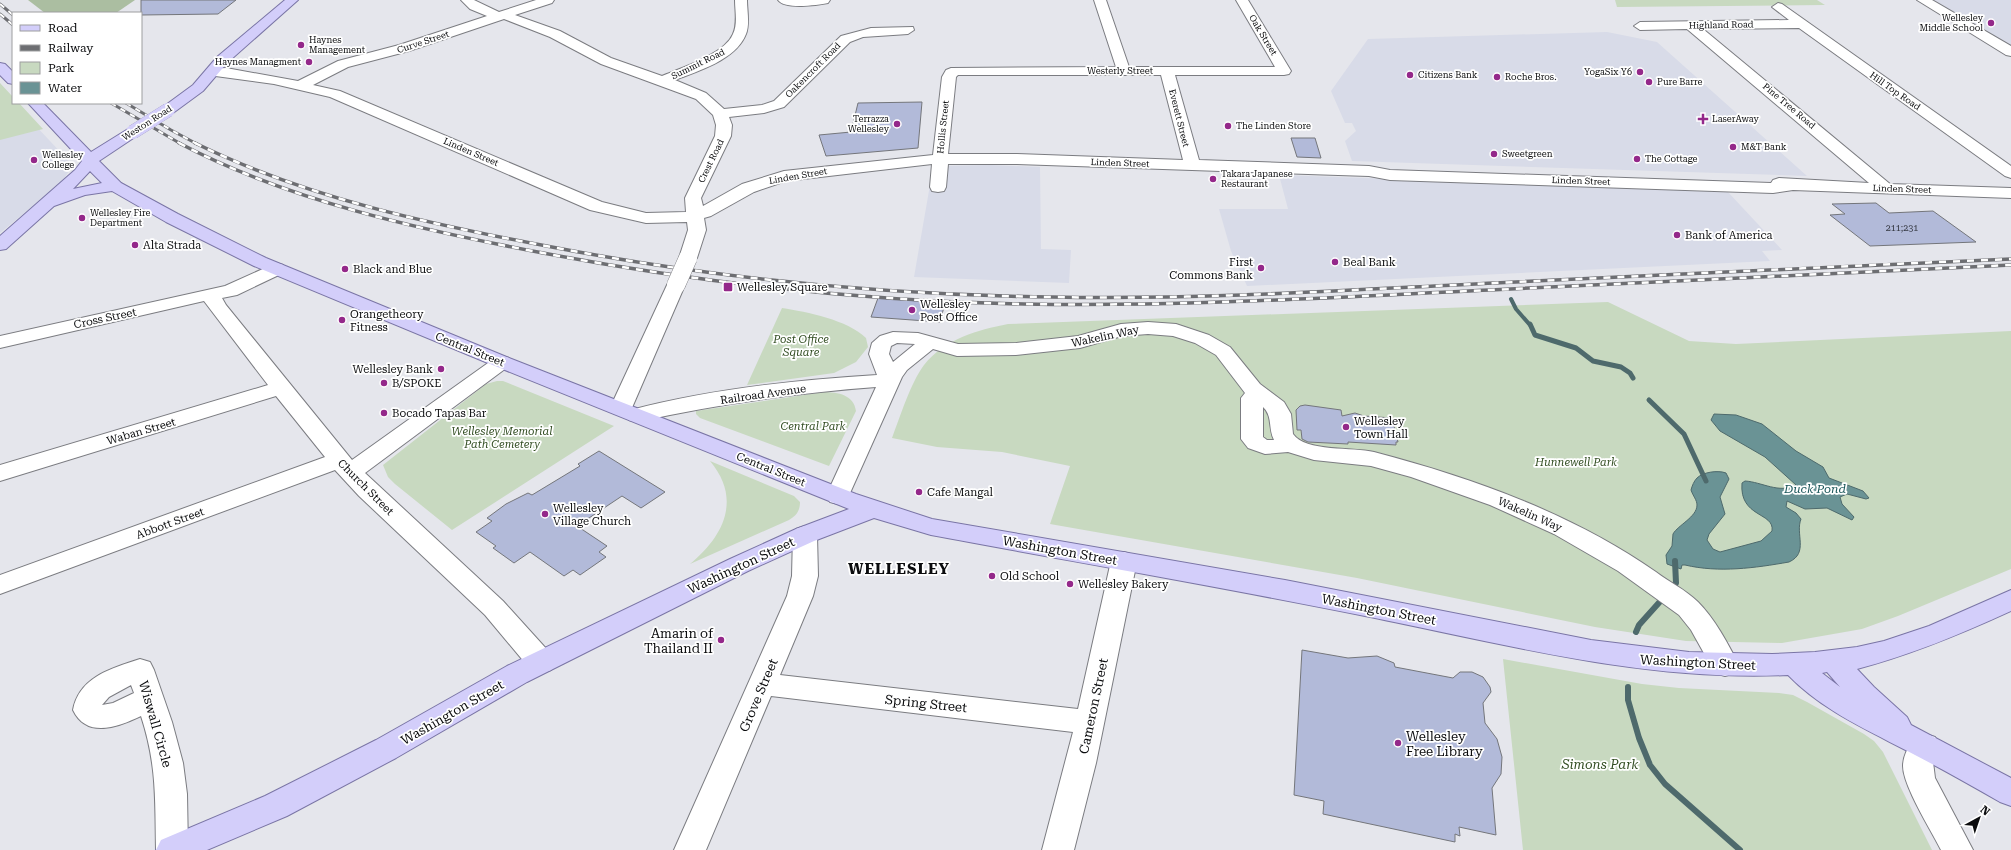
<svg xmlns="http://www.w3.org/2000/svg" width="2011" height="850" viewBox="0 0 2011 850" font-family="'Roboto Serif',serif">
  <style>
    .built { fill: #d8dbe8 }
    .green { fill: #c8d9c0 }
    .forest { fill: #abbea1 }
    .water { fill: #6a9395; stroke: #4e6a6c }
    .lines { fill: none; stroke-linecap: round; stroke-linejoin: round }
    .stream-far2 { stroke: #4e6a6c; stroke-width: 4 }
    .stream-far1 { stroke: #4e6a6c; stroke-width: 5 }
    .stream { stroke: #4e6a6c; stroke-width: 6 }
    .building { fill: #b2bad9; stroke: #74767b }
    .minor-casing { stroke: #7b7c81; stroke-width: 2 }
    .major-casing { stroke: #7a75a5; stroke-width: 2 }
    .minor { fill: #fff; fill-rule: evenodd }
    .major { fill: #d3cefa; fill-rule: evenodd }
    .rail-far1-casing { stroke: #6d6e72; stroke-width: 3 }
    .rail-casing { stroke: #6d6e72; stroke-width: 3.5 }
    .rail-far1 { stroke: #fff; stroke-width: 2; stroke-dasharray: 5.5; stroke-linecap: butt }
    .rail { stroke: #fff; stroke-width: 2.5; stroke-dasharray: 7; stroke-linecap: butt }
    .minor-bridge-casing { stroke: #7b7c81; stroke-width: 19; stroke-linecap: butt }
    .major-bridge-casing { stroke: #7a75a5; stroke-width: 14; stroke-linecap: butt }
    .minor-bridge { stroke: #fff; stroke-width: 18 }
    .major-bridge { stroke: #d3cefa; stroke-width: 14 }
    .poi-dot { fill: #94288a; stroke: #fff; stroke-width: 1.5 }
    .labels { text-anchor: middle; stroke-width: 3.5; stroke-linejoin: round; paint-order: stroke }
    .far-poi-label { font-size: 9px; fill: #0b0c0e; stroke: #fff; text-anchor: start }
    .far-street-label { font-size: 9px; fill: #0b0c0e; stroke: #fff }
    .number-label { font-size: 9px; fill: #353841 }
    .poi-label { font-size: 11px; fill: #0b0c0e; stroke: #fff; text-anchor: start }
    .street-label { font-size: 11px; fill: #0b0c0e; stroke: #fff }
    .park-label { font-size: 11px; font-style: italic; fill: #334e23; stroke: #fff }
    .water-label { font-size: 12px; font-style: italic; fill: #1a5659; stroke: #fff }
    .near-street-label { font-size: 13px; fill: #0b0c0e; stroke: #fff }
    .near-poi-label { font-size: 13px; fill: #0b0c0e; stroke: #fff; text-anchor: end }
    .near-park-label { font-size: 13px; font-style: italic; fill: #334e23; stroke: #fff }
    .district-label { font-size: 15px; font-weight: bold; letter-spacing: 1px; fill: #0b0c0e; stroke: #fff }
  </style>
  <rect width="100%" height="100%" fill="#e5e6ec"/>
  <path class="built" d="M1932 0H2011V46Z
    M1607 32 1657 42 1807 176 1352 161 1345 141 1356 131 1352 123H1345L1331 91 1368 39Z
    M0 88 66 158 71 165 69 171 61 183 0 233Z
    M989 165 1040 167 1041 249 1071 250 1069 283 914 277 930 185H944L945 166Z
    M1279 175 1727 191 1782 250 1762 251 1770 261 1247 286 1231 251 1219 209H1288Z"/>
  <path class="green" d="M1615 0H1817L1825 5 1617 7Z
    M0 83 13 97V103H19L43 129 0 140Z
    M1608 302 1689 341 1736 344 2011 331V569L1898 616 1862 629 1782 643 1686 641 1595 627 1357 578 1050 524 1070 466 1002 452 937 447 892 438C900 417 911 382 924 365 945 339 977 330 1008 324Z
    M782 308C807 312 848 320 866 338L868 347 856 362 834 373 747 385Z
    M497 381H503L614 426 452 530 395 484 388 477 383 465 486 384Z
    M824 392C838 392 854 395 856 411L829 466 700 418 696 414V411Z
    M710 461 794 496 800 502C800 511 796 516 789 520L690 564C724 536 742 499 710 461Z
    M1503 659 1642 684 1679 688 1779 693 1793 695 1807 702 1864 734 1874 741 1883 752 1932 850H1523Z"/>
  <path class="forest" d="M28 0H135L116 13H45Z"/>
  <path class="water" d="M1714 414 1736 415 1762 424 1796 451 1823 467 1829 478 1863 491 1869 498 1866 499 1847 494 1840 497 1842 504 1854 517 1852 520 1827 508 1805 509 1787 501 1786 507 1796 513 1801 519C1795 534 1809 553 1789 562 1755 568 1719 573 1685 565H1682L1681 569 1667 564 1666 555 1672 546 1673 534C1678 525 1697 517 1697 505 1697 500 1693 496 1691 490 1692 486 1694 481 1697 478 1703 472 1718 470 1726 473L1729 479 1720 497 1725 514 1709 534 1707 540 1713 549 1720 552 1761 541 1772 531C1775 512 1739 518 1742 483L1745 481C1762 482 1779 494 1796 485L1765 457 1720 431 1711 420Z"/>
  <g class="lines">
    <path class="stream-far2" d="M1511 299 1516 309 1530 325"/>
    <path class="stream-far1" d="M1530 324 1535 335 1576 348 1593 361 1621 367 1630 373 1633 378
      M1649 400 1684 434 1706 481"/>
    <path class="stream" d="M1672 590 1676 583 1675 561
      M1636 632 1639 625 1665 596
      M1628 687V700L1639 738 1650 765 1665 784 1740 850"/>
  </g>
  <path class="building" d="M141 0H236L218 14 141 15Z
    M922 102 918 148 826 156 819 135 851 132 858 103Z
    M1291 138H1315L1321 158 1297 157Z
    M1876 203 1889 213 1933 211 1976 242 1870 246 1830 215 1845 214 1832 204Z
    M878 298 945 303 940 322 871 317Z
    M1305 405 1341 410 1342 416 1355 413 1364 416 1392 418 1398 442H1396V445L1348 442V444L1308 442 1302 439 1301 430H1297L1296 410 1300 406Z
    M599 451 665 492 641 508 622 496 577 526 607 546 599 552 606 557 580 575 573 570 564 576 530 552 514 563 493 548 496 546 476 532 492 521 487 518 506 504 528 493 532 495 580 466 578 464Z
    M1302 650 1348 658 1377 656 1394 663 1395 667 1453 678 1460 672H1472L1483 677 1490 687 1491 692 1483 703 1485 723 1497 739 1502 757 1501 774 1492 788 1496 835 1459 827 1460 836 1455 834V842L1323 814 1324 801 1294 795Z"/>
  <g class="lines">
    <g class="minor-casing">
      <path id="minor" d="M461 0H474L499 12 536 0H554L552 3 515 15 560 31 611 58 662 76C681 68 725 54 733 34 738 24 735 11 735 0H747C747 11 750 24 746 34 736 60 698 71 675 80L706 93 724 109 762 105 774 101 841 36 871 28 913 27 914 30 908 34 863 37 850 42 784 107 764 113 729 117 732 125 731 136 701 198 703 206 742 184 784 171 933 155 942 77 946 70 951 68 1116 67 1094 0H1106L1129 67H1275L1236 0H1248L1291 71 1289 74 1284 75H1175L1199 160 1369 166 1390 170 1771 183 1773 180 1779 178 1869 183 1687 29 1640 30 1634 26 1640 22 1789 20 1772 7 1778 3 1782 4 2011 166V178L2005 176 1799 28 1703 29 1890 184 2011 188V198L1793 190 1773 193 1390 180 1369 176 1017 164H948L946 187 944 191 938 192 932 191 930 187 932 164 786 181 754 192 711 216 704 218 706 230 697 258 694 262 688 263 682 262 679 258 688 230 687 222 646 223 590 210 330 97 274 84 208 75 206 72 208 69 226 68 298 81 338 61 399 45 487 16 470 9ZM504 19 550 37 601 64 696 99 713 115 716 125 715 136 685 198 686 212 646 213 602 202 340 91 313 85 348 67 409 51ZM1161 75 1183 160 1017 154H948L956 77 958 75Z
        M778 0H830L828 3C818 5 785 10 778 0Z
        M1917 0H1932L2011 46V56L2006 55Z
        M276 263 283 265 285 269 283 273 237 295 222 298 226 305 352 460 495 358 502 356 509 358 512 362 509 366 365 473 503 601 551 654 555 662 551 670 541 673 531 670 485 615 359 496 335 470 0 594V575L325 457 276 396 0 481V465L268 385 204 301 0 348V336L225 286Z
        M676 279 683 281 685 285 631 410C711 389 795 380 877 375L869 354 872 343 880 336 893 332 918 333 958 344 1016 343 1078 336 1121 324 1148 322 1176 324 1209 335 1230 347 1260 384 1284 402 1291 414 1293 434C1305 452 1354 447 1374 452 1473 478 1571 513 1656 572 1669 582 1686 590 1698 602 1715 619 1728 644 1739 665L1735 673 1725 676 1715 673 1691 630 1679 615 1618 571 1554 534 1490 505 1411 477 1371 466 1314 460 1288 452 1265 454 1248 448 1241 439V398L1245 393 1216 355 1195 343 1173 336 1148 334 1122 336 1080 348 1016 355 957 356 933 349 907 370 902 377 846 502 838 504 830 502 826 496 876 387C796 393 716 404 637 422L629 420 626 415 627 413 621 415 613 413 610 408 667 285 669 281ZM897 343 915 344 893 362 889 354 891 346ZM1263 407C1273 416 1268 429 1274 440H1267L1263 437Z
        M805 526 814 529 817 535 818 576 813 596 780 675 1078 709 1111 561 1115 555 1124 552 1133 555 1137 561 1096 763 1074 850H1042L1073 732 771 696 706 850H674L787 596 792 576 793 535 796 529Z
        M140 659 150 662 154 670 172 722 183 763 187 794 188 850H156C155 799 157 765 141 716 118 727 87 739 73 710 79 677 112 668 140 659ZM131 685 134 693 113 703 102 705 109 697Z
        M1925 734 1935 737 1940 746 1933 762 1935 778 1973 850H1941C1931 830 1903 786 1903 766 1903 756 1909 745 1915 737Z"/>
    </g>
    <g class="major-casing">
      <path id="major" d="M285 0H298L227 63 203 91 173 113H163L161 110 163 107 193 85 217 57Z
        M0 63 5 64 13 72V84L8 83 0 75Z
        M28 103H43L91 152 128 129H138L141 132 138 135 99 161 121 183 178 214 266 258 509 358 856 494 932 519 1285 580 1591 640 1689 652 1772 654 1815 652 1857 647 1884 641 1929 626 2011 590V611C1961 634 1911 655 1857 669L1874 687 1907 717 1911 725 2011 778V806L2000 802C1972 786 1944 770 1915 755 1870 731 1824 712 1788 675 1645 682 1504 644 1365 616 1221 587 1076 562 931 535L874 518 814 541 748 571 527 682 396 758 287 816 207 850H156L161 840 265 796 376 740 507 666 730 559 796 529 849 509 495 366 254 266 166 222 112 191 85 195 54 206 6 249 0 250V236L75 170 82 161ZM90 171 102 183 73 189ZM1827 672 1840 687 1822 673Z"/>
    </g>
    <use href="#minor" class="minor"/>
    <use href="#major" class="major"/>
    <g class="rail-far1-casing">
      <path id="rail-far1" d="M0 4 13 15
        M0 14 13 25
        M111 103 181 144
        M126 103 171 130 197 144"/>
    </g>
    <g class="rail-casing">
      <path id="rail" d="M179 143C289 201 421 230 543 253 701 283 863 301 1024 304 1180 307 1335 297 1490 290 1664 282 1837 273 2011 265
        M195 143C309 199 434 225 557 248 720 279 887 295 1052 297 1200 300 1348 290 1495 283 1667 275 1839 266 2011 259"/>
    </g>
    <use href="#rail-far1" class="rail-far1"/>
    <use href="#rail" class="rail"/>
    <g class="minor-bridge-casing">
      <path id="minor-bridge" d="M676 285 688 258"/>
    </g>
    <g class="major-bridge-casing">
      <path id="major-bridge" d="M133 132 168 110"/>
    </g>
    <use href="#minor-bridge" class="minor-bridge"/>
    <use href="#major-bridge" class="major-bridge"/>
  </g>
  <g class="poi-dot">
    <circle cx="1991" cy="23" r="4"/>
    <circle cx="301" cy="45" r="4"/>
    <circle cx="309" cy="62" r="4"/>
    <circle cx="1640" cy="72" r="4"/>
    <circle cx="1410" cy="75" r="4"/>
    <circle cx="1497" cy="77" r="4"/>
    <circle cx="1649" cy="82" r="4"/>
    <path d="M1701 113h4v4h4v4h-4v4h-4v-4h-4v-4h4z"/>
    <circle cx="897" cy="124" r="4"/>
    <circle cx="1228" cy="126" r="4"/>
    <circle cx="1733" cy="147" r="4"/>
    <circle cx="1494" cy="154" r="4"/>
    <circle cx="1637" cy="159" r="4"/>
    <circle cx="34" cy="160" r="4"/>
    <circle cx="1213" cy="179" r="4"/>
    <circle cx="82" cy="218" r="4"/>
    <circle cx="1677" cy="235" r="4"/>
    <circle cx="135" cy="245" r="4"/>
    <circle cx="1335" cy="262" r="4"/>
    <circle cx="1261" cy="268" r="4"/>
    <circle cx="345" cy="269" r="4"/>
    <rect x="723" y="282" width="10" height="10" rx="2"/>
    <circle cx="912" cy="310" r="4"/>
    <circle cx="342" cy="320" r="4"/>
    <circle cx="441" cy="369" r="4"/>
    <circle cx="384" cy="383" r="4"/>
    <circle cx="384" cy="413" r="4"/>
    <circle cx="1346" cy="427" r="4"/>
    <circle cx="919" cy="492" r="4"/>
    <circle cx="545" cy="514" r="4"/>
    <circle cx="992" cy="576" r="4"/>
    <circle cx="1070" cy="584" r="4"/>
    <circle cx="721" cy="640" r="4"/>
    <circle cx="1398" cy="743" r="4"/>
  </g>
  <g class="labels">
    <g class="far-poi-label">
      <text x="1983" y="21" text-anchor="end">Wellesley<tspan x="1983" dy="10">Middle School</tspan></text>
      <text x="309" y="43">Haynes<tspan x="309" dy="10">Management</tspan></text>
      <text x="301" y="65" text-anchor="end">Haynes Managment</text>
      <text x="1632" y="75" text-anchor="end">YogaSix Y6</text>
      <text x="1418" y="78">Citizens Bank</text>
      <text x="1505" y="80">Roche Bros.</text>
      <text x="1657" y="85">Pure Barre</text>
      <text x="889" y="122" text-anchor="end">Terrazza<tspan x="889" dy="10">Wellesley</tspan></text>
      <text x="1712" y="122">LaserAway</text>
      <text x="1236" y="129">The Linden Store</text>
      <text x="1741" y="150">M&amp;T Bank</text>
      <text x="1502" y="157">Sweetgreen</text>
      <text x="42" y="158">Wellesley<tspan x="42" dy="10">College</tspan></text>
      <text x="1645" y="162">The Cottage</text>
      <text x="1221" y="177">Takara Japanese<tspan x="1221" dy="10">Restaurant</tspan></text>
      <text x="90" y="216">Wellesley Fire<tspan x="90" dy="10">Department</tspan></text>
    </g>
    <g class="far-street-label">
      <text transform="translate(1721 25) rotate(-1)" y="3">Highland Road</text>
      <text transform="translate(1263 35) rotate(59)" y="3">Oak Street</text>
      <text transform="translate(423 42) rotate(-18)" y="3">Curve Street</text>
      <text transform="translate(698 64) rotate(-26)" y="3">Summit Road</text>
      <text transform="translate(813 70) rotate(-45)" y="3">Oakencroft Road</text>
      <text x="1120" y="74">Westerly Street</text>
      <text transform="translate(1895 91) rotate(35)" y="3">Hill Top Road</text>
      <text transform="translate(1789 106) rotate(40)" y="3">Pine Tree Road</text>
      <text transform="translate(1179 118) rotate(76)" y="3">Everett Street</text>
      <text transform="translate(147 123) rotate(-33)" y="3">Weston Road</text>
      <text transform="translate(943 127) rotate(-84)" y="3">Hollis Street</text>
      <text transform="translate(471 152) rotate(23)" y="3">Linden Street</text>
      <text transform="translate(711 161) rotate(-64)" y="3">Crest Road</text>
      <text transform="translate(1120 163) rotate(2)" y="3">Linden Street</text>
      <text transform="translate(798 176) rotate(-10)" y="3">Linden Street</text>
      <text transform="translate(1581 181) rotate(2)" y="3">Linden Street</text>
      <text transform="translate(1902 189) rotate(2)" y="3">Linden Street</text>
    </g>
    <g class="number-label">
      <text x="1902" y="231">211;231</text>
    </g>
    <g class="poi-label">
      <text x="1685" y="239">Bank of America</text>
      <text x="143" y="249">Alta Strada</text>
      <text x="1253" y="266" text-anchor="end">First<tspan x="1253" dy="13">Commons Bank</tspan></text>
      <text x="1343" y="266">Beal Bank</text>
      <text x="353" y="273">Black and Blue</text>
      <text x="737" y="291">Wellesley Square</text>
      <text x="920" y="308">Wellesley<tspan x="920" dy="13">Post Office</tspan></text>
      <text x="350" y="318">Orangetheory<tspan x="350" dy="13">Fitness</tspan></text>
      <text x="433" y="373" text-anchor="end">Wellesley Bank</text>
      <text x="392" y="387">B/SPOKE</text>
      <text x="392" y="417">Bocado Tapas Bar</text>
      <text x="1354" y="425">Wellesley<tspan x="1354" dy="13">Town Hall</tspan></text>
      <text x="927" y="496">Cafe Mangal</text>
      <text x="553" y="512">Wellesley<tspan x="553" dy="13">Village Church</tspan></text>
      <text x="1000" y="580">Old School</text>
      <text x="1078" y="588">Wellesley Bakery</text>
    </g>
    <g class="street-label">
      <text transform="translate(105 318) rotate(-12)" y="4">Cross Street</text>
      <text transform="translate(1105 336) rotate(-12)" y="4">Wakelin Way</text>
      <text transform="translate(470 349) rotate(22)" y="4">Central Street</text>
      <text transform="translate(763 394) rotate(-8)" y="4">Railroad Avenue</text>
      <text transform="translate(141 431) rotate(-16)" y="4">Waban Street</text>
      <text transform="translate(771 469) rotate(22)" y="4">Central Street</text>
      <text transform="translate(366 487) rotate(45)" y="4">Church Street</text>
      <text transform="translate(1530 514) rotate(24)" y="4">Wakelin Way</text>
      <text transform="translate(170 523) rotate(-20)" y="4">Abbott Street</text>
    </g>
    <g class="park-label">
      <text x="801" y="343">Post Office<tspan x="801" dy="13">Square</tspan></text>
      <text x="813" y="430">Central Park</text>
      <text x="502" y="435">Wellesley Memorial<tspan x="502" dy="13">Path Cemetery</tspan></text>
      <text x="1576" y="466">Hunnewell Park</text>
    </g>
    <g class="water-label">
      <text x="1815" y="493">Duck Pond</text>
    </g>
    <g class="near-street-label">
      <text transform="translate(1060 550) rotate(10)" y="5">Washington Street</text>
      <text transform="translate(741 565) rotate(-25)" y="5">Washington Street</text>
      <text transform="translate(1379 609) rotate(11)" y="5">Washington Street</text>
      <text transform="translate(1698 662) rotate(3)" y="5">Washington Street</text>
      <text transform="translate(758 695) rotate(-67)" y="5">Grove Street</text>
      <text transform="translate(926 703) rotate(6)" y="5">Spring Street</text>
      <text transform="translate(1093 706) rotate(-78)" y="5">Cameron Street</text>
      <text transform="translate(452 712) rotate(-30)" y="5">Washington Street</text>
      <text transform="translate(156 724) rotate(74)" y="5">Wiswall Circle</text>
    </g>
    <g class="near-poi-label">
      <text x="713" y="638">Amarin of<tspan x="713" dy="15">Thailand II</tspan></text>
      <text x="1406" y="741" text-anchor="start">Wellesley<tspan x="1406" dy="15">Free Library</tspan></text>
    </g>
    <g class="near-park-label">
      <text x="1600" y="769">Simons Park</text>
    </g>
    <g class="district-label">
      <text x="899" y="574">WELLESLEY</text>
    </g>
  </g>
  <rect x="12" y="12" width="130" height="92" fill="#ffffff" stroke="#9d9e9f"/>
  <rect x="20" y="25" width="20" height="6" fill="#d3cefa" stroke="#9d9e9f"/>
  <text x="48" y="32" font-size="12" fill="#0b0c0e">Road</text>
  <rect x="20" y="45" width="20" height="6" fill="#6d6e72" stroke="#9d9e9f"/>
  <text x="48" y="52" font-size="12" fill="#0b0c0e">Railway</text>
  <rect x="20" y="62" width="20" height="12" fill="#c8d9c0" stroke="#9d9e9f"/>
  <text x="48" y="72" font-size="12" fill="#0b0c0e">Park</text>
  <rect x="20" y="82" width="20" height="12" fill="#6a9395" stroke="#9d9e9f"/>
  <text x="48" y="92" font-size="12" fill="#0b0c0e">Water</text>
  <g transform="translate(1979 818) rotate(40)" stroke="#ffffff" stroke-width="3" paint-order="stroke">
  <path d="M0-3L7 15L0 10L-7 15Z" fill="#0b0c0e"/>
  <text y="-6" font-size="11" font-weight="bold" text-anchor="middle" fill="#0b0c0e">N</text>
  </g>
</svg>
